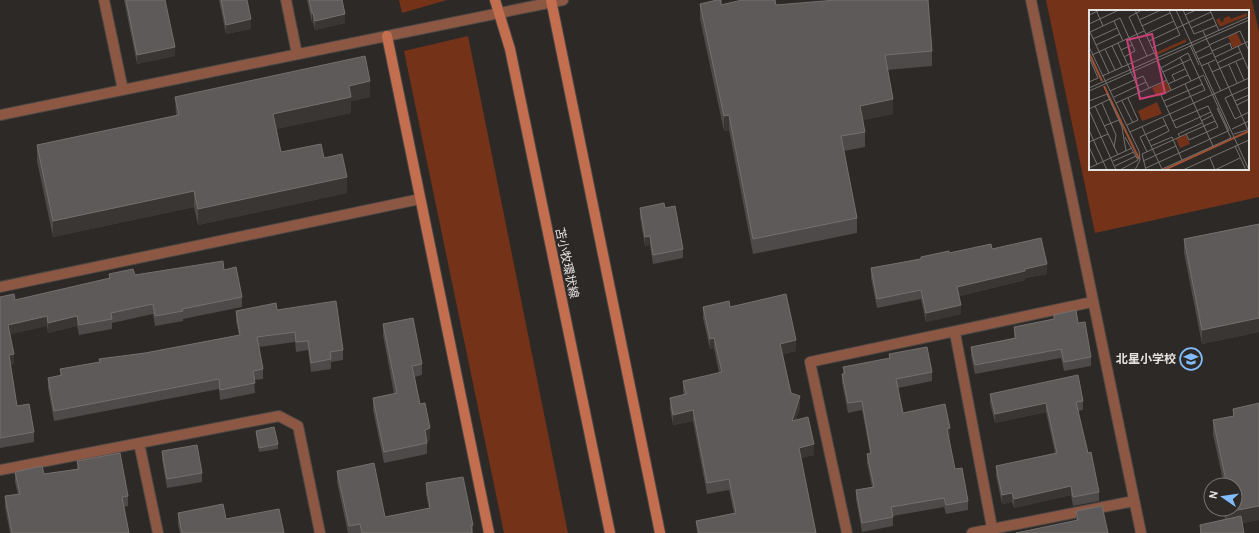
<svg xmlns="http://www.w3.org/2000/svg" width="1259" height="533" viewBox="0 0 1259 533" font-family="Overpass,'Noto Sans JP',sans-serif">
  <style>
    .green { fill: #743319; fill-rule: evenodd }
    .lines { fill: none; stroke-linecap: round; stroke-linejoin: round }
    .street-casing { stroke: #4a4745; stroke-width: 12 }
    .secondary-casing { stroke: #4a4745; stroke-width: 12 }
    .street { stroke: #8c5743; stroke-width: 10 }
    .secondary { stroke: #c36e4e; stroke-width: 10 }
    .wall { fill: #4d4a49 }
    .shaded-wall { fill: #393634 }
    .building { fill: #5e5a59; stroke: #73706e }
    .labels { text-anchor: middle; stroke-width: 4; stroke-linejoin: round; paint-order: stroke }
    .street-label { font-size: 12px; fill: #e5e3e2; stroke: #2c2927 }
    .poi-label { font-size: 12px; font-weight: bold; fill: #e5e3e2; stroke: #2c2927; text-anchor: end }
    .inset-river { fill: none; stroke: #9f5032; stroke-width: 2 }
    .inset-road { fill: none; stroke: #767372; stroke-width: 1 }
    .view { fill: #c94176; fill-opacity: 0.15; stroke: #c94176; stroke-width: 2 }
    .inset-edge { fill: none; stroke: #e5e3e2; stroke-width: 2 }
  </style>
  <rect width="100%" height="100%" fill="#2c2927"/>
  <path class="green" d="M399 0H447L402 13Z
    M1046 0H1252L1259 32V197L1095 233ZM1090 11H1248V169H1090Z
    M468 36 568 533H504L404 51Z"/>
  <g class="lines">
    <g class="street-casing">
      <path id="street" d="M104 0 123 90
        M286 0 297 54
        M1031 0 1141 533
        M0 115 563 0
        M0 287 420 199
        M955 333 993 533
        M139 443 158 533
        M0 470 279 416 298 426 320 533
        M847 533 810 362 1092 302
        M972 533 1134 501"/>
    </g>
    <g class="secondary-casing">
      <path id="secondary" d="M495 0 510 49 610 533
        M551 0 660 533
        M387 36 489 533"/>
    </g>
    <use href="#street" class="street"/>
    <use href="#secondary" class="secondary"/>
  </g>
  <path class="wall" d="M124 0H165L175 56 137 64Z
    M219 0H247L251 29 226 34Z
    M307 0H342L345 23 315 30 313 22 312 23Z
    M700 4 776 5 932 51V66L887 70 893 114 863 120 865 132V147L844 151 857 218V233L753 254 729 130 724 131 700 19Z
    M175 97H370L351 101V113L276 129 281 152 324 158 347 193 198 225 194 207 53 237 37 161V145L176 115Z
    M640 208H665L683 249V258L653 264 650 245 645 246 640 217Z
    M1259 224V332L1202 344 1184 253V239Z
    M992 249 1047 274 1025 278V280L959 296 961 314 926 322 921 299 877 308 871 278V268L949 253Z
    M224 270 242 297V307L183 319V321L155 326 153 314 112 323V329L79 335 77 326 48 333 47 326 10 334 14 364 10 365 17 406 34 432V442L0 448V297L15 300 109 279V274L135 275Z
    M703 307H730L796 351 783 354 791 393 800 407 796 420 814 455 801 458 816 533H697L696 521 734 513 729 490 707 494 693 421 673 425 670 409V398L684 395 683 391V381L719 373 714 348 710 349 703 318Z
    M277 310 343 350V360L331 362V369L311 372 308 350 296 352 295 342 259 347 263 369V379L254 380 255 393 220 400 219 389 54 421 48 388V378L60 376V369L99 362V359L145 353 239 335 236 321V311Z
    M1054 315 1078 323 1091 357V366L1064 371 1061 358 975 374 971 356V347L1014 338V327L1054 319Z
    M383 324 422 364V375L415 377 420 404 430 440 427 441V454L384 463 373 410V398L394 394 383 335Z
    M889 354 932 372V381L898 388 903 413 950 437 948 438 955 469 968 501V510L946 514 944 507 893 516V526L862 532 856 499V490L872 487 867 463V454L870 453 862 410 848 413 842 383V374H843V367L889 359Z
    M990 394 1083 401V410L1078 411 1088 453 1099 492V501L1073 506 1071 495 1014 508 1012 502 1002 504 996 476V466L1055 453 1046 412 995 423 990 403Z
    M1233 409 1259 520 1242 523 1244 533H1200V525L1225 519 1223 509H1235V485H1224L1213 434V420L1233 416Z
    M256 431 278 444V449L259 452 256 435Z
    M162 451 202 473V482L167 488 162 460Z
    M77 461 128 496V506L124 507 129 533H10L5 507V496L18 495 15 482V472L44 474 77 469Z
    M337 471 385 517 429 508 426 494V483L473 525V533H348L337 482Z
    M1076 511 1108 533 1076 520Z
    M178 513 226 519 284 533H180L178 525Z"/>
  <path class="shaded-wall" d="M312 13H313V22L312 23Z
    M345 14V23L315 30V21Z
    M251 19V29L226 34V25Z
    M175 47V56L137 64V55Z
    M370 81V97L351 101V113L273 130V114L349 86Z
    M893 99V114L860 121V106Z
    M729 115V130L724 131V116Z
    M347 177V193L198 225V209Z
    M194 191V207L53 237V221Z
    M650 236V245L645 246V237Z
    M1047 264V274L1025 278V280L957 296V287L1025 269Z
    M961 305V314L926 322V313Z
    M47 316V326L8 335V325Z
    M77 316V326L48 333V323Z
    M1259 318V332L1202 344V330Z
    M714 338V348L710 349V339Z
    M796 340V351L780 354V344Z
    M14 354V364L9 365V355Z
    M800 396V407L792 432V421Z
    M1046 403V412L995 423V414Z
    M693 410V421L673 425V415Z
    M430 428V440L425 441V430Z
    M950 428V437L947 438V429Z
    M814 444V455L799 459V448Z
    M1071 486V495L1014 508V499Z
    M1012 493V502L1002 504V495Z
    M1259 506V520L1227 526V512Z"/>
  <path class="building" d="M126 0H165L175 47 137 55Z
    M221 0H247L251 19 226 25Z
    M309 0H342L345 14 315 21 313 13H312Z
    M717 0H721V5L742 0H775L776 5 836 0H928L932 51 885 55 893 99 860 106 865 132 841 136 857 218 753 239 729 115 724 116 700 4Z
    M365 56 370 81 349 86 351 97 273 114 281 152 321 144 324 158 342 154 347 177 198 209 194 191 53 221 37 145 179 115 175 97Z
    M664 203 665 208 675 206 683 249 653 255 650 236 645 237 640 208Z
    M1259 224V318L1202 330 1184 239Z
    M1041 238 1047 264 1025 269V271L957 287 961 305 926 313 921 290 877 299 871 268 921 259V257L949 251V253L991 244 992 249Z
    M223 261 224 270 236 267 242 297 182 309 183 311 155 316 153 304 111 313 112 319 79 325 77 316 48 323 47 316 8 325 14 354 9 355 17 406 29 404 34 432 0 438V297L14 294 15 300 110 278 109 274 133 269 135 275Z
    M786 294 796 340 780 344 791 393 800 396 792 421 808 417 814 444 799 448 816 533H699L696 521 736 513 729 479 707 483 693 410 673 415 670 398 686 394 683 381 722 372 714 338 710 339 703 307 729 301 730 307Z
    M336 301 343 350 330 352 331 359 311 363 308 341 296 342 295 332 257 337 263 369 253 371 255 383 220 390 219 379 54 411 48 378 62 375 60 369 100 362 99 359 145 353 240 335 236 311 276 303 277 310Z
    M1076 310 1078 323 1085 322 1091 357 1064 362 1061 349 975 365 971 347 1016 338 1014 327 1054 319V315Z
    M413 318 422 364 412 366 420 404 425 403 430 428 425 430 427 443 384 452 373 398 397 393 383 324Z
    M927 347 932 372 896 379 903 413 945 404 950 428 947 429 955 469 962 468 968 501 946 505 944 498 891 507 893 517 862 523 856 490 874 487 867 454 871 453 862 401 848 403 842 374H845L843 367 890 358 889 354Z
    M1078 375 1083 401 1076 402 1088 453 1091 452 1099 492 1073 497 1071 486 1014 499 1012 493 1002 495 996 466 1057 453 1046 403 995 414 990 394Z
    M1259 403V506L1227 512 1226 509H1235V485H1227L1213 420 1234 416 1233 409Z
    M274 427 278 444 259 448 256 431Z
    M197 445 202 473 167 479 162 451Z
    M120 453 128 496 122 497 129 533H12L5 496 20 494 15 472 42 466 44 474 79 469 77 461Z
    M374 463 385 517 430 508 426 483 463 477 473 525H471L472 533H362L360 524 349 526 337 471Z
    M223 504 226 519 279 509 284 533H182L178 513Z
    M1102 506 1108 533H1016L1078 520 1076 511Z
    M1241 516 1244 533H1201L1200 525Z"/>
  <defs>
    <g id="school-ring" transform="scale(1.15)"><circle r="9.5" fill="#2c2927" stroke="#82bcfa" stroke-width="1.5"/><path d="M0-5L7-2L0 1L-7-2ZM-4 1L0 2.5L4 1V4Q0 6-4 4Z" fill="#82bcfa"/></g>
  </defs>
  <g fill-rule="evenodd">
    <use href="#school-ring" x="1191" y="359"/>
  </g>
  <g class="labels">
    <g class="street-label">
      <text transform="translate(567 263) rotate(78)" y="4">苫小牧環状線</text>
    </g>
    <g class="poi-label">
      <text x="1176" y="363">北星小学校</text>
    </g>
  </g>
  <g transform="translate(1089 10)">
    <rect width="160" height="160" fill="#2c2927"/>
    <path d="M158 3V6L131 17 127 10 131 8V11L134 12 135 8 140 6 142 9ZM148 23 153 34 144 38 139 27ZM97 29V32L68 45 66 43ZM77 71 82 80 68 87 63 78ZM68 92 73 104 53 111 49 101ZM97 125 101 134 91 138 87 129Z" fill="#743319"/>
    <path class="inset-river" d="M0 43 13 71M15 76 50 149M75 160 160 121"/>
    <path class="inset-road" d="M7 0 14 16M46 0 82 80M53 0 40 7 58 46M87 0 160 160M94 0 105 24 128 15M121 0 130 21M0 5 11 0M96 5 107 0M50 10 72 0M25 11 34 31M0 14 30 0M53 16 81 3M102 18 124 8M114 21 159 120M57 24 85 11M4 29 28 18M60 31 122 2M29 33 51 82M7 35 31 24M101 35 110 55M120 35 151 21 160 41M23 36 33 57M149 36 160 61M0 37 50 141 51 150 46 160M63 38 91 25 80 0M16 39 26 60M32 40 43 35M123 41 141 33 143 39M106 43 120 36M3 45 55 21M0 47 9 68 0 72M91 47 102 71M126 47 160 31M109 49 123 43M147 52 155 70M119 53 132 81M128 53 151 42M140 55 148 73M112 56 126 50M72 58 99 43 116 80 77 97M74 62 102 49M123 62 154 48M20 63 1 22 31 8 46 41 35 47M115 65 72 85 87 118 122 102M13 66 65 43M115 66 140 121M86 71 83 65 96 59M79 74 99 65M96 74 124 136M160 77 136 88 146 109 160 102M0 78 160 7M0 81 160 10M21 81 54 66 60 78M25 87 57 72M0 91 18 84 33 117 37 141M33 91 44 113M75 91 114 74M146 91 160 85M13 93 27 125 25 137M27 93 78 70M148 95 160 89M6 96 29 145M0 99 21 89M0 100 27 160M84 111 119 96 129 117 100 130 97 124M112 111 124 105M38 115 49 110 39 88M15 116 30 110M53 117 73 159M143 119 160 111M0 120 18 160M41 122 160 68M145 124 158 120M91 127 89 124 113 113M60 131 80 121 74 108M0 132 19 124M62 136 83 127 93 150M146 136 157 160M0 137 8 154M58 142 51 127 77 115M121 148 126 160M24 151 45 142M54 151 87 136M26 156 47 146M0 158 43 138M57 158 139 121M31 160 49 150 36 127M57 160 53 144 126 111M71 160 142 128 128 98M94 160 160 130M126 160 151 148"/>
    <path class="view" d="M63 24 76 83 51 89 38 30Z"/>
    <rect width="160" height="160" class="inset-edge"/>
  </g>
  <g transform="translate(1223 497) rotate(283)"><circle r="19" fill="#2c2927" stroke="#767372"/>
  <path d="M0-3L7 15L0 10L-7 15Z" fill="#82bcfa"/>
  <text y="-6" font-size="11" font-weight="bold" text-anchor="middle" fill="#e5e3e2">N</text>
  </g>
</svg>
